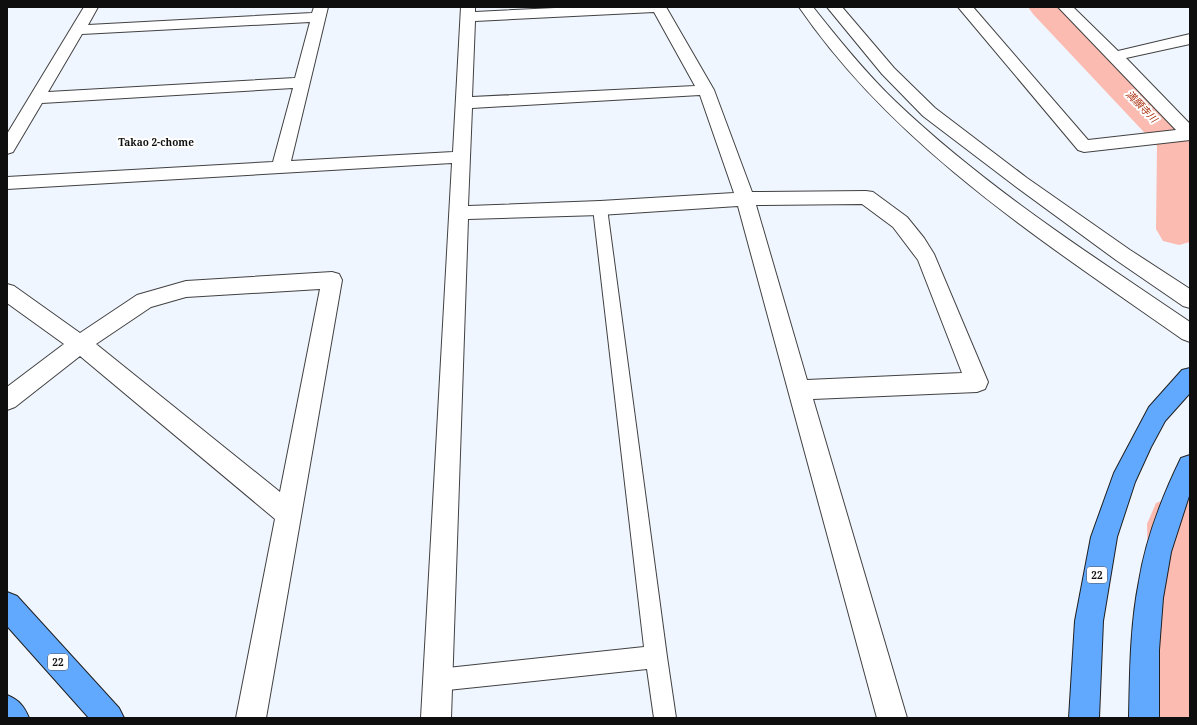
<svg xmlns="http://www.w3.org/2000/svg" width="1197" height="725" viewBox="0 0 1197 725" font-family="'Noto Serif','Noto Sans JP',serif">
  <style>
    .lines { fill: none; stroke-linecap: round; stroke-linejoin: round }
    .river { fill: #fbbbb0; fill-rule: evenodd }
    .service-casing { stroke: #414141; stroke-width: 2 }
    .minor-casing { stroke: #414141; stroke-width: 2 }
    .tertiary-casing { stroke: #414141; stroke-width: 2 }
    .primary-casing { stroke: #1f1f1f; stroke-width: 2 }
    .service { fill: #fff; fill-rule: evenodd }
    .minor { fill: #fff; fill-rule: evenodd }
    .tertiary { fill: #fff; fill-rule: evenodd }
    .primary { fill: #60a9ff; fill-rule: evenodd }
    .labels { text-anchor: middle; stroke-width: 4; stroke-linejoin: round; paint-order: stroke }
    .far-water-label { font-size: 10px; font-style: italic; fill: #ab2f0d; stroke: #fff }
    .far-neighbourhood-label { font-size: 10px; font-weight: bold; fill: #0e0e0e; stroke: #fff }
    .shield { fill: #fff; stroke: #565656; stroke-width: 1 }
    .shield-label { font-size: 10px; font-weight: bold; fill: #0e0e0e }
  </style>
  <rect width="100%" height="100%" fill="#f0f6ff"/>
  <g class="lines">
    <path class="river" d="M1028 7H1064L1190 132V242L1179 245 1163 241 1156 229 1157 146 1033 14Z
      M1177 495 1190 500V718H1151L1147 524 1156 503Z"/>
    <g class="service-casing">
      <path id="service" d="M600 203 605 204 607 208 667 657 676 718H654L647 669 438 691 430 688 427 680 430 672 438 669 644 647 593 208 595 204Z"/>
    </g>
    <g class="minor-casing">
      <path id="minor" d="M84 7H98L88 25 312 13 314 7H328L291 161 453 152 461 7H475V12L576 7H666L714 90 752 192 866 191 873 192 907 217 924 238 934 254 988 382 985 389 977 392 813 399 907 718H877L738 206 600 215 468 219 451 718H421L452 163 7 189V177L273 162 293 88 42 103 13 152 7 154V134ZM654 12 695 86 472 97 475 21ZM310 22 295 78 48 92 82 34ZM700 95 734 193 600 201 468 206 472 108ZM862 204 893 227 918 260 962 373 807 380 756 205Z
        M958 7H973L1088 140 1176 130 1058 7H1073L1118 51 1190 34V44L1126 58 1190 124V140L1084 152 1078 150Z
        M332 272 339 274 342 280 266 718H236L275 519 80 356 15 407 7 410V387L64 344 7 303V284L14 286 80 333 137 295 186 281ZM320 289 280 492 96 344 151 307 186 297Z"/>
    </g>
    <g class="tertiary-casing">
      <path id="tertiary" d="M799 7H813C839 40 865 72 895 101 984 186 1088 253 1190 322V342L1182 339C1044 242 896 148 799 7Z
        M827 7H842L894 68 935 108 1027 178 1130 250 1190 289V308L1183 306 1116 260 1015 186 923 116 882 74Z"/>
    </g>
    <g class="primary-casing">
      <path id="primary" d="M1190 368V393L1165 421 1151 447 1135 482 1117 537 1103 621 1099 718H1069L1075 621 1091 537 1114 473 1149 407 1182 370Z
        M1190 455V493L1171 552 1163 598 1159 650V718H1129C1130 672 1130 626 1139 581 1146 538 1162 497 1181 458Z
        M7 592 17 596 119 708 124 718H89L7 626Z
        M7 695C19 700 24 706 29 718H7Z"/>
    </g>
    <use href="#service" class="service"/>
    <use href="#minor" class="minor"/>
    <use href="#tertiary" class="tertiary"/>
    <use href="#primary" class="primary"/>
  </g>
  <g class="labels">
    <g class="far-water-label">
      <text transform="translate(1142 106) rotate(46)" y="4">満願寺川</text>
    </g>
    <g class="far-neighbourhood-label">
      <text x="156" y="146">Takao 2-chome</text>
    </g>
    <g class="shield">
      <rect x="1087" y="567" width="20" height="16" rx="3"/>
      <rect x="48" y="654" width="20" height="16" rx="3"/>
    </g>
    <g class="shield-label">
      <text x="1097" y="579">22</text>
      <text x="58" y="666">22</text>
    </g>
  </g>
  <rect width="1197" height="725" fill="none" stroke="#0e0e0e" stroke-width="16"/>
</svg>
